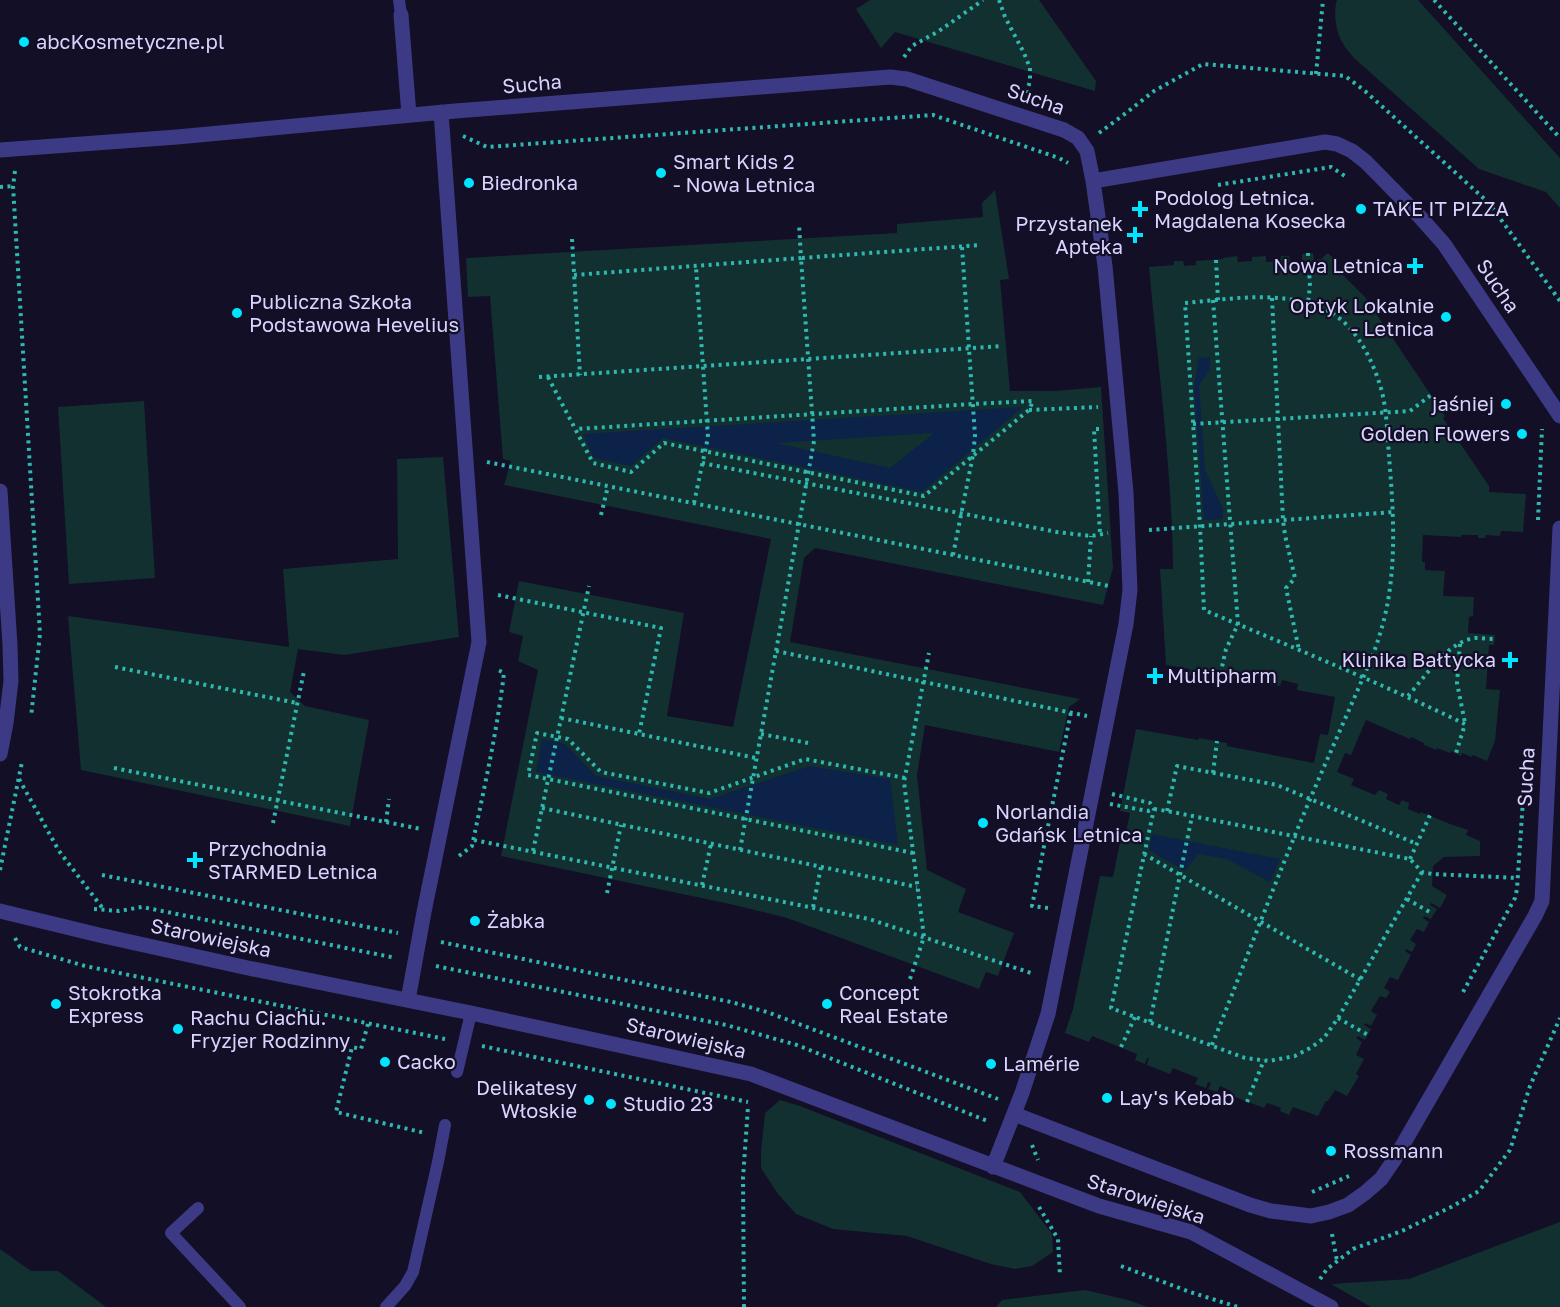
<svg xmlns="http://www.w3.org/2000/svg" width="1560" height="1307" viewBox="0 0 1560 1307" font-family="'Golos Text',sans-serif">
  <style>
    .green { fill: #12302f }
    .water { fill: #0c2248; fill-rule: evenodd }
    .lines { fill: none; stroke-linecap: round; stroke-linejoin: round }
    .path { stroke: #2fb8b0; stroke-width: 4; stroke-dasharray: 3 4.5; stroke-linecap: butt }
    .lane { stroke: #3d3a85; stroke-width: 12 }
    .street { stroke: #3d3a85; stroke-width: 15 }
    .poi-dot { fill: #00e5ff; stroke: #130f26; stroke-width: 2 }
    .labels { text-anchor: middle; stroke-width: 4.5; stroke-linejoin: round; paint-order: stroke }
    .poi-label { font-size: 20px; fill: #d9d4ff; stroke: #130f26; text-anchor: start }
    .street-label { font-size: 20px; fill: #d9d4ff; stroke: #130f26 }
  </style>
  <rect width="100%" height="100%" fill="#130f26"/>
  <path class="green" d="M870 0H1039L1096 81 1095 91 895 32 881 48 856 9Z
    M1337 0H1418L1560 158V208L1546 192 1479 169 1354 58C1350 53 1345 48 1342 42 1336 32 1333 11 1337 0Z
    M995 190 1009 279 1000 280 1010 391H1055L1101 387 1113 568 1103 605 815 548 804 558 790 642 1080 699 1069 707 1059 752 925 725 917 775 927 870 966 889 958 912 1014 933 998 976 986 972 979 989 787 918 730 904 501 856 538 670 518 661 523 636 509 632 519 581 684 613 667 716 733 727 771 539 504 485 511 461 503 459 490 296 468 297 466 258 897 233V224L983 217 982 203Z
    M1313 253 1314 260 1321 259 1328 253 1335 260 1332 264 1365 297 1445 416 1443 418 1489 486V492L1526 494 1523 532 1501 531 1500 536 1486 535 1485 538H1478V535H1461V537L1423 535 1422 562H1425V570L1445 571 1443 596 1474 597 1473 616 1469 617 1468 633 1495 635 1494 645H1489L1486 689 1500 690 1495 741 1487 761 1473 755 1472 757 1462 753 1461 756 1451 751 1450 753 1437 748 1436 750 1424 745V743L1411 737 1410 739 1366 720 1351 755 1345 753 1337 772 1354 779 1351 785 1375 795 1379 790 1388 794 1386 799 1399 805 1402 800 1409 803 1408 809 1420 814 1421 812 1450 824 1468 830 1466 835 1480 841V856L1444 857 1433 866 1432 886 1447 895 1440 908 1431 903 1430 905 1437 909 1431 919 1424 916 1423 918 1429 922 1424 932 1417 929 1410 940 1416 944 1412 952 1406 949 1405 951 1411 955 1398 980 1390 977 1384 988 1390 992 1386 998 1380 996 1371 1011 1377 1015 1371 1026 1365 1023 1364 1025 1371 1029 1365 1040 1358 1036 1356 1038 1362 1042 1356 1055 1364 1059 1356 1074 1359 1076 1347 1096 1335 1090 1328 1101H1326L1318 1116 1293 1107 1289 1115 1280 1111 1281 1108 1267 1103 1264 1108 1230 1095 1231 1091 1220 1086 1217 1092 1208 1089 1211 1083 1208 1082 1206 1088 1195 1084 1198 1078 1173 1068 1170 1074 1147 1065 1149 1058H1147L1145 1064 1135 1060 1137 1054 1092 1036 1089 1042 1065 1033 1073 1009 1100 876 1113 877 1120 842H1124L1130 813 1120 811 1136 729 1198 740 1199 738 1227 743V746L1314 763 1320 734 1328 735 1335 697 1297 690 1298 684 1282 680 1280 686 1271 685 1272 679 1256 676 1254 682 1205 672 1203 678 1189 675 1190 669 1166 665 1160 569H1173C1172 469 1158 367 1149 267L1174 265V261H1183L1184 266 1196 265V261L1223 259V258L1237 256 1238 262 1252 261V257L1266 256V262L1280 261 1281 256H1289L1290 262 1302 261V254Z
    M144 401 155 578 69 584 58 407Z
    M443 457 459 637 344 655 298 649 290 692 305 706 369 720 350 826 81 770 68 616 289 647 283 569 398 559 397 459Z
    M780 1100 800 1106 1020 1192 1052 1234 1053 1252 1032 1266 1015 1269 991 1264 907 1236 833 1229 796 1214 778 1194 761 1168V1152L765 1113Z
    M1560 1222V1307H1371L1331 1284 1409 1279Z
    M0 1249 31 1271H58L106 1307H0Z
    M1085 1290 1128 1300 1148 1307H996L1002 1300Z"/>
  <path class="water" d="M1210 357V369L1199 385 1205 470 1223 509V519L1204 520 1194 387 1199 358Z
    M1023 407 922 492 663 438 631 466 594 458 583 434ZM933 434 890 468 776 443 933 433Z
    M542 739 565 744 596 776 710 799 810 766 890 779 898 845 536 772Z
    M1152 834 1280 859 1270 882 1227 859 1198 854 1185 871 1149 850Z"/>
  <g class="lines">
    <path class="path" d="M999 0 1005 17 1024 53 1030 68V81L1026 95
      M1434 0 1560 138
      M904 57 912 46 939 31 983 0
      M1316 74 1323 0
      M1099 133 1126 113 1154 91 1203 64 1345 76 1365 91 1489 203 1560 301
      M463 136 487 147 933 115 1059 158 1068 163
      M15 171 13 186 40 634 31 717
      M1218 185 1331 167 1345 176
      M0 187 13 186
      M572 239 580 375
      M1308 253 1310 286 1308 303
      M1216 260 1218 300
      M574 275 801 258 799 224
      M1272 298 1283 520 1285 535 1295 578 1286 588 1299 650
      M1213 300 1238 624 1226 649 1220 676
      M539 377 1002 346
      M548 377 593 463 631 472 664 443 924 496 1029 410 1033 401 973 404 576 429
      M1029 410 1098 407
      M1193 424 1410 411 1431 395
      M1099 429H1094L1100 534
      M487 462 1109 586
      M702 463 1057 532 1091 536 1108 533
      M694 503 708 437 696 267
      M601 515 608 486
      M1538 520 1542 429
      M1149 530 1393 512
      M953 555 973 455 975 436 962 247
      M1088 582 1091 536
      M498 595 661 628 639 734
      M1460 644 1457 683 1465 723
      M776 651 1087 716
      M115 667 297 703
      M1408 696C1425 677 1448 641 1475 638 1482 638 1489 639 1495 639
      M561 718 756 758
      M761 734 808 743
      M114 768 421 829
      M1213 773 1217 741
      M905 778 805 759 709 793 601 772 568 739 537 733 528 775 913 853
      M19 779 59 851 104 910
      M1112 794 1150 803 1154 809 1111 1008 1245 1058 1269 1061 1295 1056 1312 1047 1324 1038 1338 1018 1422 872
      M1110 804 1148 811 1154 809 1167 811 1410 859 1422 872 1432 874 1518 878
      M542 808 917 887
      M1167 811 1177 766 1277 785 1417 844
      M386 822 389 799
      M273 823 304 671
      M474 840 869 919 1034 974
      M740 850 814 441 801 258 981 245
      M533 851 589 586
      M1144 854 1361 980
      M459 856 472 846C484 789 497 732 504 673L496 669
      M1410 859 1430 815
      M0 870 22 762
      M102 875 398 933
      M702 885 711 844
      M607 893 621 825
      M1407 899 1433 914
      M813 907 821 867
      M1048 908 1032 906 1071 712
      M94 909 119 911 142 907 396 958
      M15 938 20 947 85 966 445 1039
      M441 942 731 1002 767 1012 998 1099
      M436 966 726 1025 797 1045 990 1122
      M910 979 924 937 904 782 929 653
      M1463 992 1515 898 1517 889 1523 800
      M1338 1018 1368 1035
      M1150 1022 1192 816
      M368 1024 361 1049 352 1047 336 1112 425 1133
      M1212 1045C1245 963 1276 879 1311 797 1326 762 1341 728 1356 694 1364 675 1373 657 1379 637 1398 579 1394 517 1389 456 1387 432 1387 405 1379 382 1370 355 1354 324 1328 311 1284 289 1231 299 1185 303L1200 526 1204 610C1292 647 1380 683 1465 724L1456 753
      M482 1046 748 1102
      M1121 1047 1135 1017
      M1247 1102 1264 1060
      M1032 1145 1038 1160
      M1312 1192 1349 1176
      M1039 1207 1058 1239 1060 1276
      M1332 1234 1337 1261
      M1121 1266 1190 1292 1238 1307
      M1320 1279 1327 1269 1353 1249 1402 1231 1451 1207 1479 1191 1510 1150 1530 1086 1560 1018
      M744 1307 743 1178 748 1107"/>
    <path class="lane" d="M399 0 401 15
      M457 1072 471 1013
      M198 1208 171 1233 240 1307
      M386 1307 405 1286 413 1272 438 1162 445 1125"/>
    <path class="street" d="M401 15 409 115
      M0 150 177 137 455 111 890 77 907 79 1064 130 1078 138 1087 151 1093 181 1105 266 1126 493 1130 590 1126 624 1048 1014 1022 1093 993 1167
      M1093 181 1325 142 1337 144 1352 151 1366 162 1420 217 1444 244 1560 416
      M0 491 10 645 11 681 6 723 0 754
      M0 911 99 935 248 968 471 1013 751 1074 1099 1206 1191 1232 1331 1307
      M408 1000 424 912 479 642 441 112
      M1014 1114 1250 1205 1271 1211 1311 1216 1329 1212 1348 1205 1365 1193 1381 1179 1394 1160 1535 916 1542 901 1560 528"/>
  </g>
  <g class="poi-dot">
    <circle cx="24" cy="42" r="6"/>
    <circle cx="661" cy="173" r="6"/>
    <circle cx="469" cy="183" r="6"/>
    <path d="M1137 200h6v6h6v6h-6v6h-6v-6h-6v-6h6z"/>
    <circle cx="1361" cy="209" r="6"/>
    <path d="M1132 226h6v6h6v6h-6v6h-6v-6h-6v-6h6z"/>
    <path d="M1412 257h6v6h6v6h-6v6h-6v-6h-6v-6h6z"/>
    <circle cx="237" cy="313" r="6"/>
    <circle cx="1446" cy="317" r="6"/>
    <circle cx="1506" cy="404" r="6"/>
    <circle cx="1522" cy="434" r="6"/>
    <path d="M1507 651h6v6h6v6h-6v6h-6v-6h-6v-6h6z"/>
    <path d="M1152 667h6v6h6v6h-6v6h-6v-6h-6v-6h6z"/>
    <circle cx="983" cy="823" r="6"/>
    <path d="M192 851h6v6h6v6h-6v6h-6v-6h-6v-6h6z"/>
    <circle cx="475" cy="921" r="6"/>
    <circle cx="56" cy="1004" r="6"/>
    <circle cx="827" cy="1004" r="6"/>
    <circle cx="178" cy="1029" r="6"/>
    <circle cx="385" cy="1062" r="6"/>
    <circle cx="991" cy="1064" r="6"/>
    <circle cx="1107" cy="1098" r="6"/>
    <circle cx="589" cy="1100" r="6"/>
    <circle cx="611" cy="1104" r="6"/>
    <circle cx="1331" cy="1151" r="6"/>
  </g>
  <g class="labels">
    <g class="poi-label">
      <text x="36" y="49">abcKosmetyczne.pl</text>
      <text x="673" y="169">Smart Kids 2<tspan x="673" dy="23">- Nowa Letnica</tspan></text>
      <text x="481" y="190">Biedronka</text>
      <text x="1154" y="205">Podolog Letnica.<tspan x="1154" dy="23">Magdalena Kosecka</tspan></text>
      <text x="1373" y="216">TAKE IT PIZZA</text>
      <text x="1123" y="231" text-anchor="end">Przystanek<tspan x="1123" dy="23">Apteka</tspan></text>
      <text x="1403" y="273" text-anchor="end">Nowa Letnica</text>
      <text x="249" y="309">Publiczna Szkoła<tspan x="249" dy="23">Podstawowa Hevelius</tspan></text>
      <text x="1434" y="313" text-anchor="end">Optyk Lokalnie<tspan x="1434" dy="23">- Letnica</tspan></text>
      <text x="1494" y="411" text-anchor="end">jaśniej</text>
      <text x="1510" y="441" text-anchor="end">Golden Flowers</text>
      <text x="1496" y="667" text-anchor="end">Klinika Bałtycka</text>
      <text x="1167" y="683">Multipharm</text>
      <text x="995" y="819">Norlandia<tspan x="995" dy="23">Gdańsk Letnica</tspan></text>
      <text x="208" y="856">Przychodnia<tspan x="208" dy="23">STARMED Letnica</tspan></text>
      <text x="487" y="928">Żabka</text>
      <text x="68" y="1000">Stokrotka<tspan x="68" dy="23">Express</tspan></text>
      <text x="839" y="1000">Concept<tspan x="839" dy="23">Real Estate</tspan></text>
      <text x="190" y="1025">Rachu Ciachu.<tspan x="190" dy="23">Fryzjer Rodzinny</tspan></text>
      <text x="397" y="1069">Cacko</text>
      <text x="1003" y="1071">Lamérie</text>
      <text x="577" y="1095" text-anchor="end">Delikatesy<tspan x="577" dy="23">Włoskie</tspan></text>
      <text x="1119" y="1105">Lay's Kebab</text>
      <text x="623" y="1111">Studio 23</text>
      <text x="1343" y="1158">Rossmann</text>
    </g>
    <g class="street-label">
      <text transform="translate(532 84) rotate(-5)" y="7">Sucha</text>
      <text transform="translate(1036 99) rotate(19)" y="7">Sucha</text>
      <text transform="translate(1498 286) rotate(56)" y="7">Sucha</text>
      <text transform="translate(1526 777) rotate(-87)" y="7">Sucha</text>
      <text transform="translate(211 938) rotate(12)" y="7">Starowiejska</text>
      <text transform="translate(686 1038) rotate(13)" y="7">Starowiejska</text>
      <text transform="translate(1146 1199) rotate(18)" y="7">Starowiejska</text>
    </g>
  </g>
</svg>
